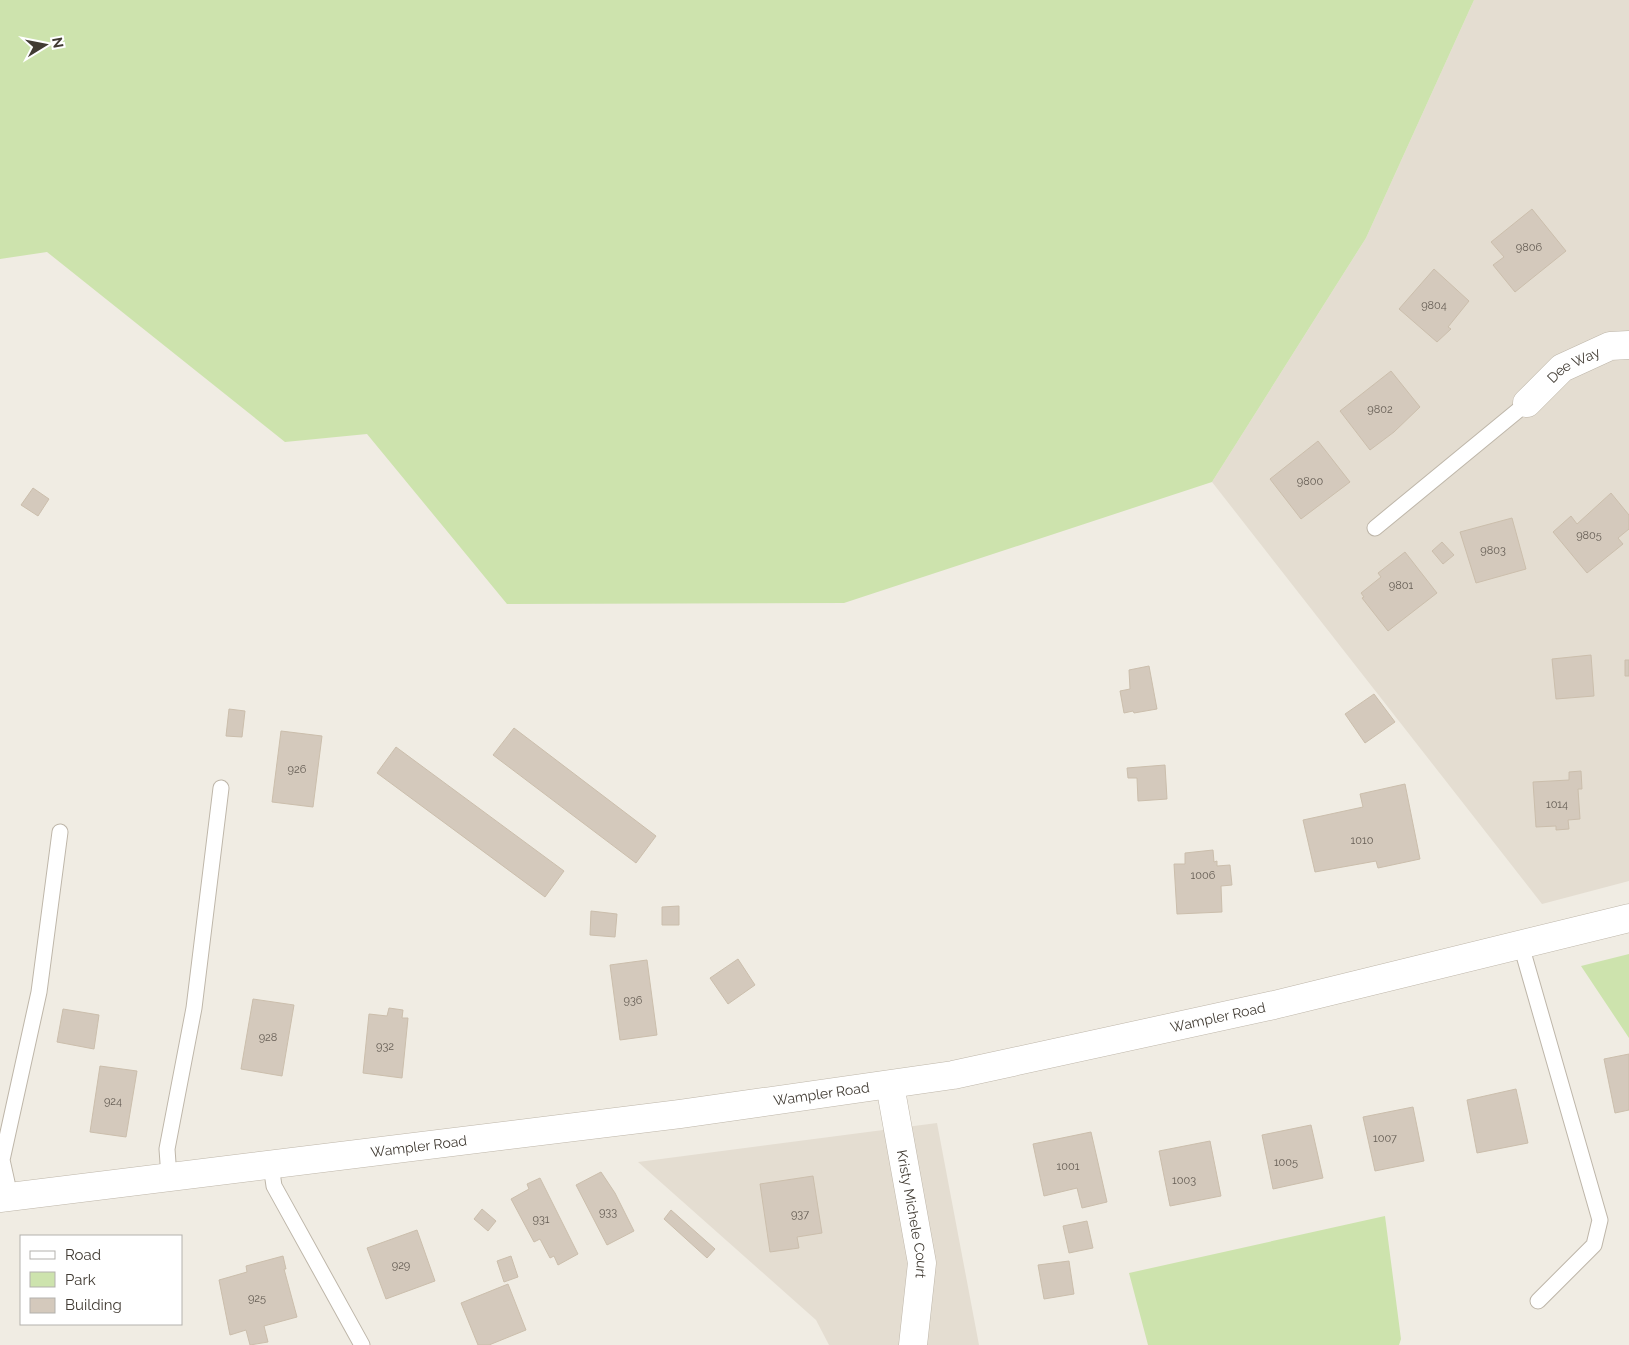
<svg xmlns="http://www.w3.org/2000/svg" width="1629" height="1345" viewBox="0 0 1629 1345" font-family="Raleway,sans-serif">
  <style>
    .residential { fill: #e4ddd1 }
    .green { fill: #cde3ad }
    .building { fill: #d4c9bc; stroke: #cbbeac }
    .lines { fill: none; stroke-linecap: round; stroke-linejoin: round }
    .lane-casing { stroke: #beb6a9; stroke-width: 17 }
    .street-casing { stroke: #beb6a9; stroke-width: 29 }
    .lane { stroke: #fff; stroke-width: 15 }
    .street { stroke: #fff; stroke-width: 28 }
    .labels { text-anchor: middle; stroke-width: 5; stroke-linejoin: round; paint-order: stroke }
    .number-label { font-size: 11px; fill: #665e55 }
    .street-label { font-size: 14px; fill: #413b33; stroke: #fff }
  </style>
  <rect width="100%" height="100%" fill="#f0ece3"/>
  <path class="residential" d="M1474 0H1629V881L1542 904 1212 482 1366 238Z
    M937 1123 979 1345H829L816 1320 638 1162Z"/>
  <path class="green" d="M0 0H1474L1366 238 1212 482 844 603 507 604 367 434 285 442 47 252 0 259Z
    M1629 954V1038L1581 966Z
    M1385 1216 1401 1339 1399 1345H1148L1129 1273Z"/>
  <path class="building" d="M1532 209 1566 251 1515 292 1493 265 1504 257 1491 242Z
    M1434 269 1469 301 1448 327 1451 329 1437 342 1399 309Z
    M1391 371 1420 407 1394 432 1370 450 1340 411Z
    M1318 441 1350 482 1301 519 1270 479Z
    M33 488 49 499 38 516 21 505Z
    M1611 493 1629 515V529L1618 538 1623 544 1587 573 1553 532 1571 516 1577 524Z
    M1512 518 1526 569 1476 583 1460 532Z
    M1442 542 1454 555 1443 564 1432 551Z
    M1405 552 1437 593 1388 631 1362 598 1364 597 1361 593 1381 577 1378 573Z
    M1591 655 1594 696 1556 699 1552 659Z
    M1625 660H1629V676H1625Z
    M1149 666 1157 709 1134 713 1133 711 1124 713 1120 691 1130 689 1129 670Z
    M1374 694 1395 722 1365 743 1345 714Z
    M229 709 245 711 242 737 226 736Z
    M514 728 656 836 636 863 493 755Z
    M281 731 322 736 313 807 272 802Z
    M396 747 564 871 545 897 377 773Z
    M1165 765 1167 799 1138 801 1137 778H1128L1127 768Z
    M1581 771 1582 789H1578L1580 819 1568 820 1569 829 1556 830V826L1536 827 1533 782 1569 780V772Z
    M1405 784 1420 859 1378 868 1376 861 1315 872 1303 820 1363 807 1360 794Z
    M1213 850 1214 862 1217 861V866L1230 865 1232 885 1221 886 1222 912 1177 914 1174 864H1185V853Z
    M679 906V925H662V907Z
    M591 911 617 914 615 937 590 935Z
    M738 959 755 985 728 1004 710 978Z
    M647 960 657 1035 620 1040 610 965Z
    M253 999 294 1005 282 1076 241 1069Z
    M389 1008 403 1010 402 1018H408L402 1078 363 1073 369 1014 387 1016Z
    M63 1009 99 1015 94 1049 57 1042Z
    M1629 1054V1110L1615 1113 1604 1059Z
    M100 1066 137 1071 126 1137 90 1132Z
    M1516 1089 1528 1143 1477 1153 1467 1100Z
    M1413 1107 1424 1161 1375 1171 1363 1117Z
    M1311 1125 1323 1178 1273 1189 1262 1135Z
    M1091 1132 1107 1202 1082 1208 1077 1188 1044 1196 1033 1144Z
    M1210 1141 1221 1196 1170 1206 1159 1151Z
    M601 1172 615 1193 634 1231 607 1245 576 1185Z
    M813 1176 822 1233 797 1237 799 1248 770 1252 760 1184Z
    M540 1178 578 1254 558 1265 554 1256 550 1258 540 1239 534 1242 511 1199 529 1189 527 1184Z
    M482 1209 496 1221 488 1231 474 1219Z
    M671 1210 715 1249 707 1258 664 1219Z
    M1087 1221 1093 1248 1069 1253 1063 1226Z
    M417 1230 435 1281 386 1299 367 1248Z
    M283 1256 286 1269H284L297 1317 264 1326 268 1342 250 1345 246 1330 230 1335 219 1280 247 1272 246 1266Z
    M511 1256 518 1277 504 1282 497 1261Z
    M1069 1261 1074 1294 1044 1299 1038 1265Z
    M508 1284 526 1330 489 1345H478L461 1303Z"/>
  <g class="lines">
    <g class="lane-casing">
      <path id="lane" d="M1375 528 1527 403
        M1521 945 1600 1220 1594 1245 1538 1301
        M271 1165 274 1186 362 1345
        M169 1177 167 1149 194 1008 221 788
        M10 1196 2 1160 39 992 60 832"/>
    </g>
    <g class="street-casing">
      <g id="street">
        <path id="s1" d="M1527 403 1562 368 1610 346 1629 345"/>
        <path id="s2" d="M890 1085 922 1263 913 1345"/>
        <path id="s3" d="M0 1198 680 1114 953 1075 1274 1005 1629 918"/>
      </g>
    </g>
    <use href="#lane" class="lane"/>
    <use href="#street" class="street"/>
  </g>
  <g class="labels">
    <g class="number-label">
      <text x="1529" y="251">9806</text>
      <text x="1434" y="309">9804</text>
      <text x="1380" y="413">9802</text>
      <text x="1310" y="485">9800</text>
      <text x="1589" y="539">9805</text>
      <text x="1493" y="554">9803</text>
      <text x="1401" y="589">9801</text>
      <text x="297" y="773">926</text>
      <text x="1557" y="808">1014</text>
      <text x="1362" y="844">1010</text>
      <text x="1203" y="879">1006</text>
      <text x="633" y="1004">936</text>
      <text x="268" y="1041">928</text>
      <text x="385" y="1050">932</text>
      <text x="113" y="1105">924</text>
      <text x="1385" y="1142">1007</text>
      <text x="1286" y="1166">1005</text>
      <text x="1068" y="1170">1001</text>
      <text x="1184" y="1184">1003</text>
      <text x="608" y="1216">933</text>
      <text x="800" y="1218">937</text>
      <text x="541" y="1223">931</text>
      <text x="401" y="1269">929</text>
      <text x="257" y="1302">925</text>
    </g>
    <g class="street-label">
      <text dy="5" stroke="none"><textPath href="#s1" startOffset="61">Dee Way</textPath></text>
      <text dy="5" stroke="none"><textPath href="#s3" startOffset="1232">Wampler Road</textPath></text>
      <text dy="5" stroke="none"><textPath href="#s3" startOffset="828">Wampler Road</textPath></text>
      <text dy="5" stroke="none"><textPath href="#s3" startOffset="422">Wampler Road</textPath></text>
      <text dy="5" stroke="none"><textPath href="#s2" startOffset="131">Kristy Michele Court</textPath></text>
    </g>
  </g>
  <rect x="20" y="1235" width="162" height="90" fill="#ffffff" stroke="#b3b1ad"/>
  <rect x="30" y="1251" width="25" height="8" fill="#ffffff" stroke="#b3b1ad"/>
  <text x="65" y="1260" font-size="15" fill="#413b33">Road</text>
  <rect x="30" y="1272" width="25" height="15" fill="#cde3ad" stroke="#b3b1ad"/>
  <text x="65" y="1285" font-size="15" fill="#413b33">Park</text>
  <rect x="30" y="1298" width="25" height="15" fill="#d4c9bc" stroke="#b3b1ad"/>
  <text x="65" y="1310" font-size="15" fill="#413b33">Building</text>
  <g transform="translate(45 45) rotate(80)" stroke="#ffffff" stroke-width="4" paint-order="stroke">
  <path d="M0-4L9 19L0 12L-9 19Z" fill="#413b33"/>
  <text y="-8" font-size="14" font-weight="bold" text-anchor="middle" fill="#413b33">N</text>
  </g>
</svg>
